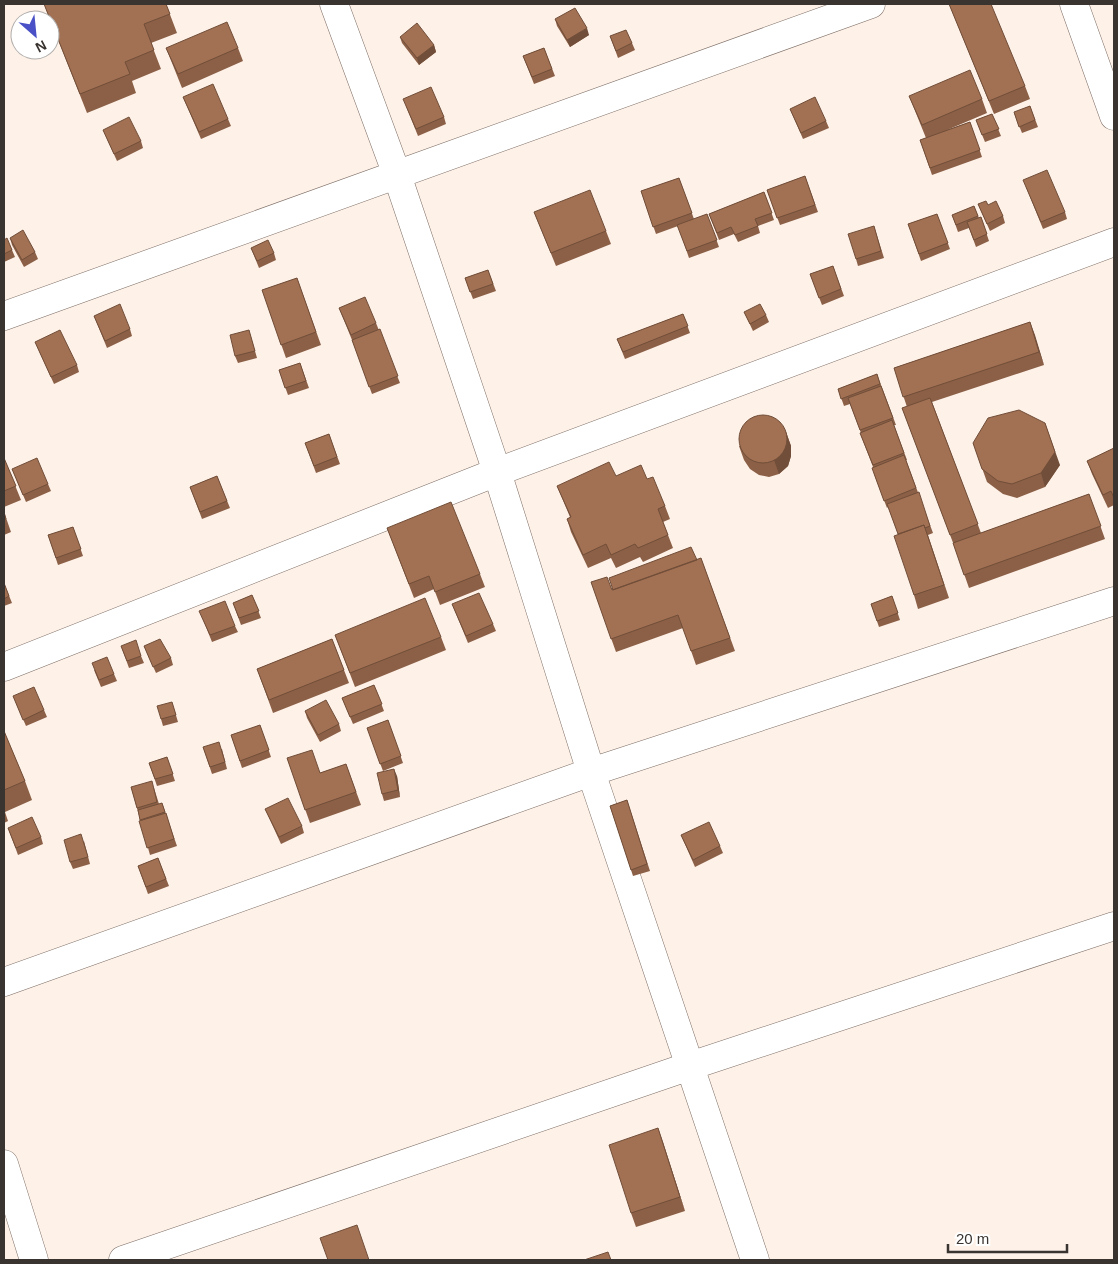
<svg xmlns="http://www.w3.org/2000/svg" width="1118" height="1264" viewBox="0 0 1118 1264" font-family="Arial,sans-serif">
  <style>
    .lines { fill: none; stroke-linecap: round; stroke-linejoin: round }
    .minor-casing { stroke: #7d6e65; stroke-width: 29 }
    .minor { stroke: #fff; stroke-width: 28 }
    .wall { fill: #8b6047 }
    .shaded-wall { fill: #714e39 }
    .building { fill: #a27052; stroke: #714e39 }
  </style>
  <rect width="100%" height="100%" fill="#fef1e8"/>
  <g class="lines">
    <g class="minor-casing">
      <path id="minor" d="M334 4 397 175 497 472 591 772 755 1260
        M1074 4 1114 116
        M4 316 871 4
        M4 667 497 472 1114 242
        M4 982 591 772 1114 601
        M4 1164 34 1260
        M123 1260 690 1066 1114 926"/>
    </g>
    <use href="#minor" class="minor"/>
  </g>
  <path class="wall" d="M44 4H166L177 33 151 43 161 69 132 81 136 93 87 113Z
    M949 4 1025 86 1030 99 994 114Z
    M555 19 589 35 570 47 557 26Z
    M610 36 632 43 635 50 618 58Z
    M400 37 434 45 436 52 419 65 402 43Z
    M166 48H238L243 61 182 88Z
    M544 48 555 76 534 84 523 56Z
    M909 96 982 99 987 113 947 130 970 122 982 157 932 175 920 140 926 138Z
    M183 97 228 119 231 126 201 139Z
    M406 106 444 117 446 124 418 136Z
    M1030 106 1038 127 1022 133 1014 113Z
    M790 109 826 121 829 128 803 139Z
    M992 114 1001 136 985 142 976 120Z
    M103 130 141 141 143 148 117 161Z
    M805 176 818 212 780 225 767 190Z
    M679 178 694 219 707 214 719 247 689 258 678 226 656 234 641 191Z
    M1026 187 1065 212 1067 219 1043 229Z
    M764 192 774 220 758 226 760 233 738 242 734 234 719 240 709 214Z
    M978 204 988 205 1003 216 1005 223 990 231Z
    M974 206 979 218 981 217 989 241 976 247 969 228 958 232 952 215Z
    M534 212 606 231 611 244 556 266Z
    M937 214 950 249 921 261 908 224Z
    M874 226 884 258 858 266 856 259Z
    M10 238 35 252 38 259 24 267 12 245Z
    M4 240 12 250 15 257 4 262Z
    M251 248 274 253 276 260 259 268Z
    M833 266 844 296 822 305 810 274Z
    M488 270 496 291 473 299 465 278Z
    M297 278 321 345 286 358 262 290Z
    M339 308 376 323 400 383 372 394 352 340Z
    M744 312 766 315 769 322 753 331Z
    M683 314 690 333 625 359 617 339Z
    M94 316 130 329 132 336 107 348Z
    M1030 322 1044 365 932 402 981 533 1089 494 1105 539 969 588 955 548 902 408 907 407 894 368Z
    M249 330 257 358 238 363 235 356Z
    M35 342 77 365 79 372 54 384Z
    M300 363 309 388 288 395 279 370Z
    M877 374 896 425H894L907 460H906L933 533 928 535 949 598 918 609 914 595 898 534 888 507 887 508 874 474 873 467 860 433H861L850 404 844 406 838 389Z
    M786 432 791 446V456L788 466 779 474 769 477 759 475 750 469 744 460 739 446Z
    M329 434 340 464 316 473 305 443Z
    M973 443 1060 465 1045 487 1017 498 1003 494 987 482Z
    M1114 448V505L1108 508 1092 474 1087 461Z
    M4 458 21 500 4 507Z
    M12 469 48 484 51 491 26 502Z
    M217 476 230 508 202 519 190 487Z
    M616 476 647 479 665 506 670 519 663 522 673 548 643 562 640 557 616 568 611 558 588 568 571 532 567 519 570 517 557 486Z
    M4 512 11 532 4 535Z
    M73 527 83 556 58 565 48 535Z
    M387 528 480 574 485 587 440 605 434 589 414 598Z
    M701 558 735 651 696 665 683 628 616 652 591 582 612 590Z
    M4 583 12 603 4 606Z
    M252 595 261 618 241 625 233 603Z
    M892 596 900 620 879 627 871 604Z
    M452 604 493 624 496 631 468 643Z
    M202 617 235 626 238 632 212 642Z
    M335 635 441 637 446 650 355 687Z
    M332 639 349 683 273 713 257 669Z
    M121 646 141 656 144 663 129 668Z
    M144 646 171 658 173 665 156 673Z
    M94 670 114 674 117 681 101 687Z
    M374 685 384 711 353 724 342 698Z
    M13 696 44 710 47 717 26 726Z
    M172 702 178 722 163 726 161 719Z
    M305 711 339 724 341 731 320 742 307 718Z
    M388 720 403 763 383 771 367 728Z
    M260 725 271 757 242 768 231 735Z
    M4 731 25 781 32 800 5 812 8 821 4 823Z
    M203 747 222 749 227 769 212 774Z
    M167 757 175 781 157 786 149 763Z
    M287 758 320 773 346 764 361 805 310 823Z
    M397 776 400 797 384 801 382 794Z
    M131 787 154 788 159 804 162 803 168 820 177 846 150 855Z
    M627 800 650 871 633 876 610 806Z
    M265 809 302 826 304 833 281 844Z
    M8 828 41 837 43 844 18 855Z
    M681 835 720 846 723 853 695 867Z
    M84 841 90 864 73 869 70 862Z
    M158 858 169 886 148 894 138 866Z
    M658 1128 685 1211 636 1227 631 1213Z"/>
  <path class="shaded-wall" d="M587 28 589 35 570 47 567 40Z
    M434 45 436 52 419 65 417 58Z
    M1030 322 1035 335 1044 365 1039 352Z
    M1045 423 1060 465 1045 487 1041 473Z
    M786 432 791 446V456L788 466 779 474 774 460Z
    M394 769 397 776 400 797 398 790Z
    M658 1128 663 1142 685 1211 680 1197Z"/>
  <path class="building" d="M44 4H166L170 14 144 24 154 50 125 62 130 74 80 94Z
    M949 4H991L1025 86 989 101Z
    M575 8 587 28 567 40 555 19Z
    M227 22 238 48 178 74 166 48Z
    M417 23 434 45 417 58 400 37Z
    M626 30 632 43 616 51 610 36Z
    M544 48 552 69 532 77 523 56Z
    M970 70 982 99 922 125 909 96Z
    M213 84 228 119 199 132 183 97Z
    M431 87 444 117 416 129 403 99Z
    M815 97 826 121 801 133 790 109Z
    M1030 106 1035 120 1019 127 1014 112Z
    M992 114 999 129 982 135 976 120Z
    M129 117 141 141 114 154 103 130Z
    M970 122 980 150 930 168 920 140Z
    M1047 170 1065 212 1041 222 1023 180Z
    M805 176 815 205 777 218 767 190Z
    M679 178 692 213 653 227 641 191Z
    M590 190 606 231 551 253 534 212Z
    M764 192 772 213 755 219 758 226 735 235 731 227 717 233 709 214Z
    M986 201 988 205 996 201 1003 216 987 224 978 204Z
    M974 206 978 216 956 225 952 215Z
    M707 214 717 240 687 251 677 225Z
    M937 214 948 243 919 254 908 224Z
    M981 217 987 234 974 240 967 222Z
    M874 226 881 251 856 259 848 234Z
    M23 230 35 252 22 260 10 238Z
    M7 238 12 250 4 254V240Z
    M268 240 274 253 257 261 251 248Z
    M833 266 841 289 819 298 810 274Z
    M488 270 493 284 470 292 465 278Z
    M297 278 316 332 281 345 262 290Z
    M365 297 376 323 351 335 339 308Z
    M120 304 130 329 105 341 94 316Z
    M760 304 766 315 750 324 744 312Z
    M683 314 688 326 623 352 617 339Z
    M1030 322 1039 352 903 397 894 368Z
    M380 329 398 376 369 387 352 340Z
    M60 330 77 365 51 377 35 342Z
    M249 330 255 351 235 356 230 335Z
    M300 363 306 381 285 388 279 370Z
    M877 374 880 384 841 399 838 389Z
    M881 386 893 418 860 430 848 398Z
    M930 398 978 524 950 535 902 408Z
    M1019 410 1045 423 1055 452 1041 473 1012 484 998 481 982 469 973 443 988 418Z
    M739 439a24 24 0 1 1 48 0a24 24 0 1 1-48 0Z
    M892 420 904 453 873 465 860 433Z
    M329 434 337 457 314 466 305 443Z
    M1114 448V498L1111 491 1103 495 1087 461Z
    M904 455 916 488 884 501 872 468Z
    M4 458 16 486 4 491Z
    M37 458 48 484 23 495 12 469Z
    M609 462 616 476 641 465 647 479 653 477 665 506 658 509 668 535 638 548 635 544 611 555 606 544 583 555 567 519 571 517 557 486Z
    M217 476 227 501 200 512 190 487Z
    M919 492 930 526 925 528 924 525 898 534 887 504Z
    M1089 494 1101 526 964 575 953 543Z
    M451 502 480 574 435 592 429 576 409 584 387 528Z
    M4 512 6 519 4 520Z
    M924 525 944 585 914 595 894 536Z
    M73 527 81 549 56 558 48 535Z
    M691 547 697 560 613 590 609 578Z
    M701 558 730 638 691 651 678 615 611 639 591 582 607 577 612 590Z
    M4 583 9 596 4 599Z
    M479 593 493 624 466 636 452 604Z
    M252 595 259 611 239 618 233 603Z
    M892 596 898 613 877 621 871 604Z
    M425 598 441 637 350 673 335 635Z
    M225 601 235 626 210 635 199 611Z
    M160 639 171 658 153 667 144 646Z
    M332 639 344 670 269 700 257 669Z
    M136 640 141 656 127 661 121 646Z
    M107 657 114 674 99 680 92 663Z
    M374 685 382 704 350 717 342 698Z
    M34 687 44 710 23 720 13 696Z
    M326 700 339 724 318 735 305 711Z
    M172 702 176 715 161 719 157 706Z
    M388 720 401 756 380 764 367 728Z
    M260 725 269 750 240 761 231 735Z
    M4 731 25 781 4 790Z
    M219 742 225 762 210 767 203 747Z
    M312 750 320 773 346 764 356 792 305 810 287 758Z
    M167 757 173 774 155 779 149 763Z
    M394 769 398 790 382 794 377 773Z
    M152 781 157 802 137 808 131 787Z
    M288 798 302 826 279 837 265 809Z
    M627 800 647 864 631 870 610 806Z
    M162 803 165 812 140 820 138 810Z
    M166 813 174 839 147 848 139 821Z
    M32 817 41 837 16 848 8 828Z
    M709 822 720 846 693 860 681 835Z
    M81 834 88 857 70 862 64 840Z
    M158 858 166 879 146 887 138 866Z
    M658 1128 680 1197 631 1213 609 1145Z
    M357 1225 369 1260H328L320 1238Z
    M608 1252 611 1260H584Z"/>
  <rect width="1118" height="1264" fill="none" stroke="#3a3430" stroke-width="10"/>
  <g transform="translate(35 35) rotate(153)"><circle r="24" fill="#ffffff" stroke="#b0aeac"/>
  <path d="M0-4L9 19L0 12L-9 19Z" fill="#4a51c6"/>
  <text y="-8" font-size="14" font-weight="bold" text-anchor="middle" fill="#3a3430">N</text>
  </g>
  <path d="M948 1244v8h119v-8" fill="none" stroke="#3a3430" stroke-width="2.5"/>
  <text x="956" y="1244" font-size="15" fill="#3a3430" stroke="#ffffff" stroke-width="4" paint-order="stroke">20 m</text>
</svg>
